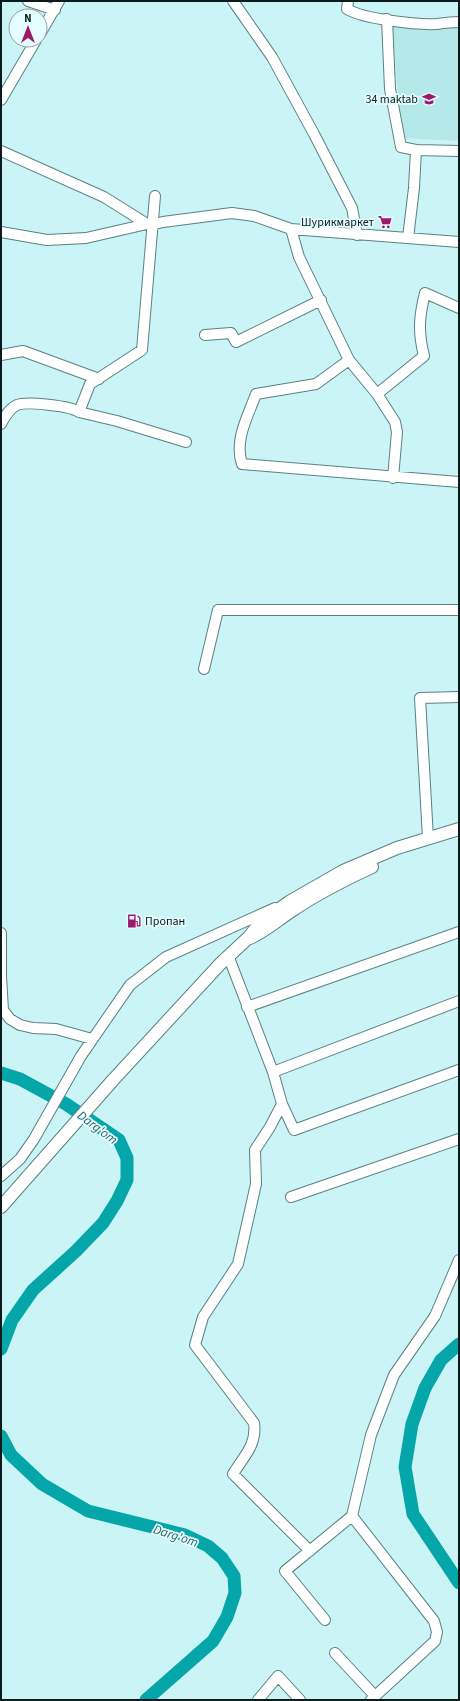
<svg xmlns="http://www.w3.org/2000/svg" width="460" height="1701" viewBox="0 0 460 1701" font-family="'Source Sans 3',sans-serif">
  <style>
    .built { fill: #b5e8e9 }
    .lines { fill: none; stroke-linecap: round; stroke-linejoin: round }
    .river { stroke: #04a6aa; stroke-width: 13 }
    .minor-casing { stroke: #5a8182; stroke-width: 12 }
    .major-casing { stroke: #5a8182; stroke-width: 14 }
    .minor { stroke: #fff; stroke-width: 10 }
    .major { stroke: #fff; stroke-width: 12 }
    .labels { text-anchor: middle; stroke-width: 3.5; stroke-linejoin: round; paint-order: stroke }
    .poi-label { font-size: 12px; fill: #0b1b1b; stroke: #e5fdfe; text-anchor: end }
    .water-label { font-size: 13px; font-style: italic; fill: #2b6062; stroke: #e5fdfe }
  </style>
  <rect width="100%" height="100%" fill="#caf4f5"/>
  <path class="built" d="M459 25V141L402 138 392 26Z"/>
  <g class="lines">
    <path class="river" d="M1 1073 20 1079 66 1104 119 1140 127 1158V1180L117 1201 103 1223 76 1251 33 1290 12 1320 1 1349
      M459 1344 441 1360 425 1388 412 1424 405 1467 413 1514 459 1583
      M1 1436 11 1455 42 1484 88 1511 185 1535 208 1546 222 1558 234 1576 235 1593 227 1617 213 1641 146 1700"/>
    <g class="minor-casing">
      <path id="minor" d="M28 1 55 10
        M233 1 272 57 314 134 352 208 357 235
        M348 1 347 9C363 19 417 25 437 24 444 23 452 22 459 22
        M387 19 390 89 401 147 416 150 414 188 408 238
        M40 34 59 1
        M1 100 36 40
        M416 150 459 151
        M1 151 104 197 147 224
        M291 229 299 257 349 360 377 394 395 422 397 432 393 478
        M1 232 47 240 86 238 147 224 151 225 163 222 232 213 254 216 291 229 459 242
        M205 335 231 333 236 342 321 300
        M1 355 23 351 99 379
        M349 360 316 384 256 394C248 416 234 440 242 464L459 482
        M377 394 424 356C418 332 419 317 425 293L459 308
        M79 412 90 384 142 350 155 196
        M1 424C5 416 9 409 17 405 26 401 71 406 79 412L117 421 186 442
        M204 669 218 610H459
        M428 838 420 698 459 697
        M1 933V976L3 1010 10 1019 20 1025 33 1028 56 1029 92 1039
        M229 958 273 1072 282 1104 270 1127 255 1150 256 1184 238 1264 203 1317 195 1345 254 1423C257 1445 244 1456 233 1474L310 1551
        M247 1007 459 932
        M273 1072 459 1001
        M282 1104 294 1130 459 1070
        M1 1176 20 1159 34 1139 81 1056 130 985 166 957 275 908
        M291 1197 459 1139
        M325 1620 285 1571 352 1516
        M335 1653 375 1696
        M258 1700 278 1676 300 1700
        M371 1700 435 1641 437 1632 434 1621 352 1516 371 1435 394 1375 435 1316 459 1260"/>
    </g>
    <g class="major-casing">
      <path id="major" d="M250 938C267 930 280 918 296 908 320 892 346 879 372 867
        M1 1207 113 1080 220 964 248 938 260 923 289 902 343 871 397 848 459 829"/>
    </g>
    <use href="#minor" class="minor"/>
    <use href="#major" class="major"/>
  </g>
  <defs>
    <g id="school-bare" transform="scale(1.08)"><path d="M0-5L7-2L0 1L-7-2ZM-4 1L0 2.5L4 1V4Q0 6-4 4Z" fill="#9c196c" stroke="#e5fdfe" stroke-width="2.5" paint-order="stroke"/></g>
    <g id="supermarket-bare" transform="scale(1.08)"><path d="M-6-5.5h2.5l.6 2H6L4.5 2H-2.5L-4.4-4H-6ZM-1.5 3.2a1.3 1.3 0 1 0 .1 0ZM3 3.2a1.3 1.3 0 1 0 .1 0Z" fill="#9c196c" stroke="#e5fdfe" stroke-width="2.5" paint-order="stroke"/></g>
    <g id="fuel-bare" transform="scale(1.08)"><path d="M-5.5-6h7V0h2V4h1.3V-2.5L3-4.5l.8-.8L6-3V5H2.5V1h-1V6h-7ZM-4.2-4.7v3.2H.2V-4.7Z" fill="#9c196c" stroke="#e5fdfe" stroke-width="2.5" paint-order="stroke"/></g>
  </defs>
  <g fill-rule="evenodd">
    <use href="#school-bare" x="429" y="99"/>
    <use href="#supermarket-bare" x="385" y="222"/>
    <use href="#fuel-bare" x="134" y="921"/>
  </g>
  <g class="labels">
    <g class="poi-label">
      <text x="418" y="103">34 maktab</text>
      <text x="374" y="226">Шурикмаркет</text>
      <text x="145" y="925" text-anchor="start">Пропан</text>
    </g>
    <g class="water-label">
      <text transform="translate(98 1127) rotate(37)" y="5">Darg'om</text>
      <text transform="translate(176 1535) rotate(18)" y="5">Darg'om</text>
    </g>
  </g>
  <rect width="460" height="1701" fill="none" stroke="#0b1b1b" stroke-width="4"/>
  <g transform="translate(28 28)"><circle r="19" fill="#e5fdfe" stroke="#8ea3a3"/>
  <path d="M0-3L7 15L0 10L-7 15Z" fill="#9c196c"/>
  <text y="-6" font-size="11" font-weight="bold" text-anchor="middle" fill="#0b1b1b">N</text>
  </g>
</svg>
